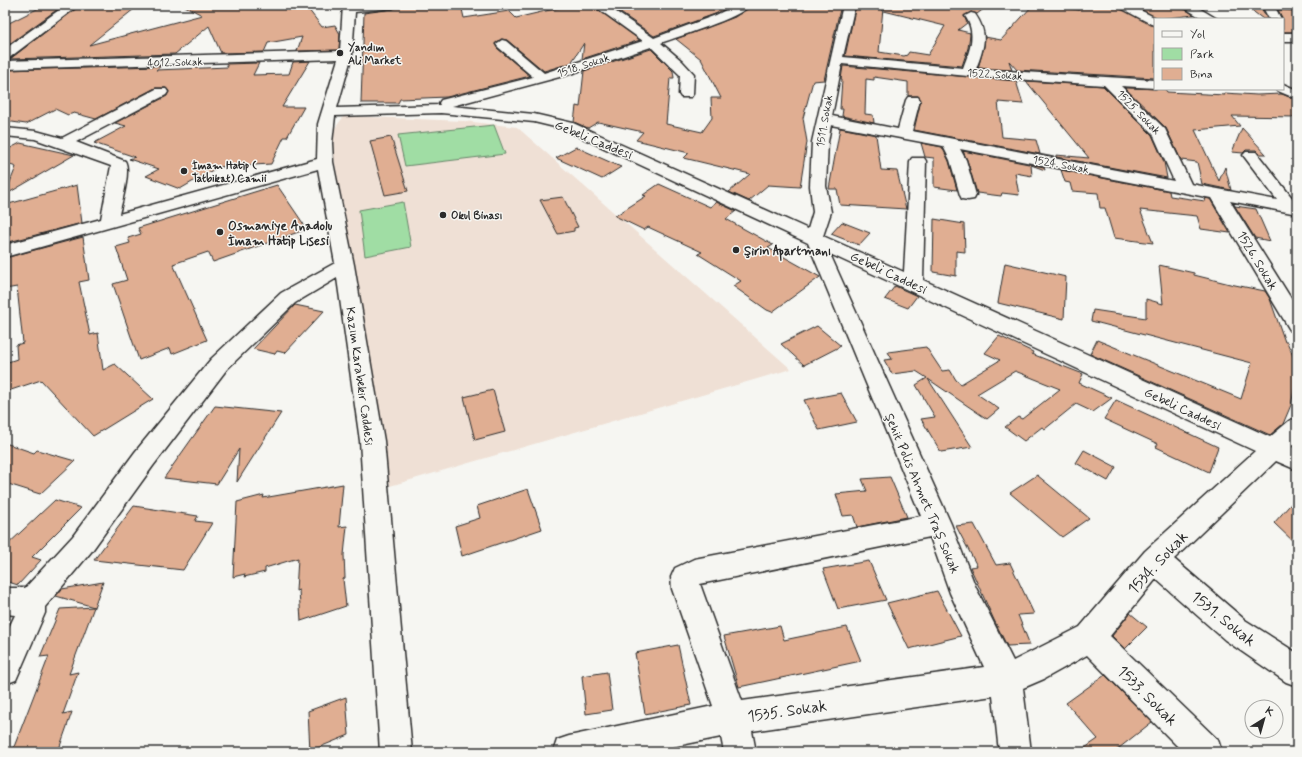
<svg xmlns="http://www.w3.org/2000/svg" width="1302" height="757" viewBox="0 0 1302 757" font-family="Mynerve,sans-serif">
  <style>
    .built { fill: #efe0d5 }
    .green { fill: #a0dda4; stroke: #668468 }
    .building { fill: #e0ae92; stroke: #2b2b2b }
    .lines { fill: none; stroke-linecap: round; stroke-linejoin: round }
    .minor-casing { stroke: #2b2b2b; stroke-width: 3 }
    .minor { fill: #f6f6f2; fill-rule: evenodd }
    .poi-dot { fill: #2b2b2b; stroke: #f6f6f2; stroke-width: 1.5 }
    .labels { text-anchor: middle; stroke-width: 3; stroke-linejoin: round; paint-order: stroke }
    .far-poi-label { font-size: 11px; font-weight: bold; fill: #2b2b2b; stroke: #f6f6f2; text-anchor: start }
    .far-street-label { font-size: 11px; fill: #2b2b2b; stroke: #f6f6f2 }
    .street-label { font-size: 13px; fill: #2b2b2b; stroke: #f6f6f2 }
    .poi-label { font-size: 13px; font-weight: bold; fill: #2b2b2b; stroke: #f6f6f2; text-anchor: start }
    .near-street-label { font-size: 16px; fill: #2b2b2b; stroke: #f6f6f2 }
  </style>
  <rect width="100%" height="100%" fill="#f6f6f2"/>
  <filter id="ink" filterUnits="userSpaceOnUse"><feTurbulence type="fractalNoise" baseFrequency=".025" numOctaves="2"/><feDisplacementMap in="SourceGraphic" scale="8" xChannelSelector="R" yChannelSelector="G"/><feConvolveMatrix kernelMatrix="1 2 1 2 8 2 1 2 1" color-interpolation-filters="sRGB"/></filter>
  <g filter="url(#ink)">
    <path class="built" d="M344 116 464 121 517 127 791 369 390 486 330 135Z"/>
    <path class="green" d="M494 125 505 154 405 166 398 135Z
      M403 202 411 247 365 256 359 210Z"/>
    <path class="building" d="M45 5 62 6 5 47V25Z
      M88 5H139L89 45 202 15 183 5H305L322 27 335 25 340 34 339 50 297 51 302 37 268 43 264 52 221 53 209 26 175 54 10 59 78 7 84 8Z
      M400 5H443V7L461 5 464 18 509 11 516 18 571 5H592L640 40 582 59 584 43 571 63 544 71 507 40 501 39 495 44 497 48 530 76 447 97 400 99 398 103H361L364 13 393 9Z
      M609 5H733L715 14 654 36Z
      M751 5H786L799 8 804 5H841L824 80 813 81 803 118 807 142 800 187 768 185 749 201 729 192 750 174 684 158 689 153 636 140 643 132 598 122 588 128 574 122 576 106 580 107 584 71 651 49 673 71 674 78H670L666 124 702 132 712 118 711 98H721L701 59 676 39 735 17Z
      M856 5 883 8 879 52 904 56 907 55 909 52 928 55 945 26 884 11V5H989L977 14 971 12 964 16 967 23 958 30 970 33V35L968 48 962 66 845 56Z
      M1033 5H1046L1079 10 1078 5H1114L1155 26V78L1017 70 1009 61 1012 70 978 68 984 47 985 37 1001 40Z
      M1133 5H1179L1194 15 1159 19Z
      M1250 9H1262L1267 19H1263Z
      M1278 10 1297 11V32H1283V19Z
      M310 61 282 107H304L287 137H284L271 164 218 167 180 189 146 176 159 169 129 159 135 157 94 143 126 126 115 123 167 96 169 91 166 88H155L96 119 74 113 68 115 55 109 26 124 5 121V70L161 66 156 70 228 67 226 64 259 63 253 75 289 74 293 62Z
      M843 66 1016 81 1023 104 998 102 1002 137 1036 140 1040 154 914 130 921 100 918 96H908V82L874 77V80L866 79 865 114 873 115 874 123 842 116 843 109H840L842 79H841Z
      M1026 81 1103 86 1152 135 1164 162 1167 178 1056 157V155L1089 158Z
      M1125 88 1165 89 1167 92 1225 95 1224 93 1257 95 1282 94 1297 100V117L1232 116 1240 126 1195 130 1219 181 1225 167 1231 190 1202 184 1197 162 1181 160 1166 128Z
      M840 128 876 135 881 170 897 171 906 209 840 205 837 189H829Z
      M1242 128 1266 154H1260L1256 150H1246L1243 153 1232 152Z
      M391 137 408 191 385 195 370 141Z
      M20 143 74 155 5 195 16 167 5 163V151Z
      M921 143 942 147 949 161 957 190 934 187V158L925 157Z
      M576 147 621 167 602 179 556 158Z
      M963 151 1044 167 1045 170 1031 165 1032 176 1015 173 1019 195 1002 193 1001 196 977 193 967 160Z
      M1061 170 1169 191 1170 196 1205 201 1204 198 1210 199 1230 233 1201 229 1197 216 1140 210 1153 243 1114 238 1105 208H1100L1098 193 1072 191 1070 183 1065 182Z
      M659 184 710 207 716 202 736 211 726 219 773 245 768 248 820 277 772 312 767 310 733 286 741 281 698 254 702 252 648 227 644 230 615 216 646 196 643 195Z
      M77 185 82 223 5 243V205Z
      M277 185 307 229 213 262 208 252 173 264 207 340 172 354 170 348 139 360 113 284 127 280 116 247 130 243 128 238 141 234 138 228Z
      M563 197 578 227 574 228V231L558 234 540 200Z
      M1233 203 1235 206 1256 209 1270 241 1255 238Z
      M934 219 964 224 965 252 956 251V276L933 272Z
      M842 222 870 233 859 245 831 234Z
      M83 237 89 280 79 282 90 335 98 333 103 370 115 364 153 399 93 436 41 380 5 392V363L17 359 16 345 23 343 17 287 5 289V258Z
      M1005 263 1066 277 1064 319 998 303Z
      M1159 265 1194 273V275L1230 284 1265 291 1270 299 1285 342H1287L1297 365V376L1291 405 1283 424 1270 435 1090 354 1097 340 1241 399 1252 363 1091 321 1093 310 1146 318V299L1163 304Z
      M895 286 917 296 908 308 885 299Z
      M295 305 324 311 285 353 277 351 275 354 253 349Z
      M817 326 841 346 804 365 781 344Z
      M999 336 1033 352 1032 354 1083 374 1079 383 1112 398 1093 412 1076 404 1045 429 1042 427 1024 441 1005 427 1018 417 1022 419 1060 389 1015 371 977 394 999 409 987 419 928 379 972 447 941 452 921 419 935 417 916 385 927 378 916 371 892 374 884 360 892 359 888 352 926 347 942 371 950 370 956 380 961 384 1000 360 985 353Z
      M493 390 505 432 475 440 464 397Z
      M841 393 857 422 819 430 804 400Z
      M1116 400 1218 447 1209 472 1156 447 1158 444 1104 419Z
      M215 406 281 413 237 482 239 449 217 484 164 478Z
      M5 443 34 453 37 450 75 461 40 494 5 483Z
      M1084 450 1116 467 1108 481 1076 463Z
      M1037 475 1089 518 1062 537 1010 493Z
      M890 477 907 517 857 527 853 515 843 516 836 494 867 491 862 479Z
      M343 484 339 527 347 526 344 555 345 578 343 579 346 606 301 621 299 590 296 591 298 558 265 568V572L244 577 245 574 233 577 237 502 264 495 263 498Z
      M528 489 542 529 462 556 455 526 480 518 477 506Z
      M1297 497V545L1274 523Z
      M55 500 81 508 32 557 41 560 18 585 5 581V547Z
      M134 506 198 516 195 521 212 523 183 570 94 560Z
      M974 524 996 565 1010 563 1034 614 1018 615 1030 645 1007 646 994 620 970 567 977 566 956 526Z
      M869 561 886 600 838 609 823 569Z
      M103 582 94 607 56 596 62 589Z
      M937 591 961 636 909 649 887 603Z
      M94 607 69 674 78 672 63 714 72 712 58 752H12L49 656 40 657 60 609Z
      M1130 613 1147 627 1125 649 1112 636Z
      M780 626 784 640 847 627 861 661 739 687 724 636Z
      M678 645 691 705 645 714 635 653Z
      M607 672 612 710 586 714 582 676Z
      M1105 675 1152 722 1114 752H1079L1098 739 1066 703Z
      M346 697 349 735 310 751 308 711Z"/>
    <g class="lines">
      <g class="minor-casing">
        <path id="minor" d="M66 5H79L9 58 5 59V49Z
          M343 5H399L393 8 355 12 352 55 337 108 440 105 439 103 441 100 533 77 498 47 496 44 502 40 506 41 544 73 643 41 593 5H606L654 38 716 15 736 5H750C740 18 679 36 661 43L682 61 694 74 693 94 691 97H681L679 94 680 75 651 47 567 75 452 106 534 114 573 123 808 229 813 212 810 186 812 142 843 5H855L843 57 963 68C970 50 977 33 965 16L971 13 975 14C989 34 984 47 976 69L1155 80V88L1121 86 1165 129 1191 184 1277 200 1243 155 1246 152H1256L1297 204V214L1230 201 1297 308V332L1290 330 1211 198 960 149 966 160 976 195 974 199 968 200 962 199 960 195 950 160 943 146 831 125 828 142 826 186 831 212 823 236 904 272 910 161 912 158H924L926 161 923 280 1270 437 1289 421 1297 418V441L1292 447 1297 449V470L1276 461 1174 559 1245 620 1297 653V686L1286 682 1225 640 1156 579 1110 636 1218 740 1222 752H1183L1087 655 1044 679 1023 688 1031 752H999L993 696 752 731 756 752H724L721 737 647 752H553L557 740 569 736 713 706 672 589 671 577 675 568 694 559 921 516 808 243 563 129 534 122 441 113 335 116 332 143 333 162 354 265 384 441 412 752H380L360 441 337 278 295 303 227 369 153 466 91 552 45 607V613L16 680 5 684V636L15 615 5 614V588H25L73 536 135 452 211 359 281 293 335 263 318 169 5 257V245L101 219 111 166 35 139 5 136V128L36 131 62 138 156 89H166L168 92 166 95 76 142 125 161C131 171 122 202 119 214L317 159 318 124 338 59 5 69V61L340 51ZM842 64 968 76 1104 85 1153 134 1174 181 912 131 920 100 918 97H908L906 100 898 129 832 116ZM830 254 1255 451 1145 551 1080 627 1013 661 976 588 951 524ZM930 537 950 593 984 667 742 701 700 584Z
          M1115 5H1130L1158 19H1155V25L1151 24Z
          M1180 5H1194L1217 19H1203Z
          M1262 5H1274L1281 19H1269Z
          M1283 33H1297V41H1283Z
          M1283 84 1297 90V99L1278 91 1277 89H1283Z"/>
      </g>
      <use href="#minor" class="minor"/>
    </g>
  </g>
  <g class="poi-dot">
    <circle cx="340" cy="53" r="4"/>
    <circle cx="184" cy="171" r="4"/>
    <circle cx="443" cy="215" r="4"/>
    <circle cx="220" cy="232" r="4"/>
    <circle cx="736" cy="250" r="4"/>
  </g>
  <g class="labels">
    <g class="far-poi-label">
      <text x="348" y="51">Yandım<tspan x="348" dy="13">Ali Market</tspan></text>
      <text x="192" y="169">İmam Hatip (<tspan x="192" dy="13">Tatbikat) Camii</tspan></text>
      <text x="451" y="219">Okul Binası</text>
    </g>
    <g class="far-street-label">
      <text transform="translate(175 62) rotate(-2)" y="4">4012. Sokak</text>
      <text transform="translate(583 65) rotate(-18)" y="4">1518. Sokak</text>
      <text transform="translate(995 74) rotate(4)" y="4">1522. Sokak</text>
      <text transform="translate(1139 112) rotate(46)" y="4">1525. Sokak</text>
      <text transform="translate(824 121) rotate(-80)" y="4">1511. Sokak</text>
      <text transform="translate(1061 164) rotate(11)" y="4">1524. Sokak</text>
    </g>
    <g class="street-label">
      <text transform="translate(594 139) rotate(22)" y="5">Gebeli Caddesi</text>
      <text transform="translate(1258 260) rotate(59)" y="5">1526. Sokak</text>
      <text transform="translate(889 272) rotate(25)" y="5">Gebeli Caddesi</text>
      <text transform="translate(361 376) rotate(82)" y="5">Kazım Karabekir Caddesi</text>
      <text transform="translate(1183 408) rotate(25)" y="5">Gebeli Caddesi</text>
      <text transform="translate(923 493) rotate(67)" y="5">Şehit Polis Ahmet Traş Sokak</text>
    </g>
    <g class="poi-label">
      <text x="228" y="230">Osmaniye Anadolu<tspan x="228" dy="15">İmam Hatip Lisesi</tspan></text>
      <text x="744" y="255">Şirin Apartmanı</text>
    </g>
    <g class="near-street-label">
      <text transform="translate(1157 562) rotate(-47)" y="6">1534. Sokak</text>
      <text transform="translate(1224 618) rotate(39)" y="6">1531. Sokak</text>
      <text transform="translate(1148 695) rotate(45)" y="6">1533. Sokak</text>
      <text transform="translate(787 710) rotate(-8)" y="6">1535. Sokak</text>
    </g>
  </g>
  <rect width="1302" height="757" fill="none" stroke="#f6f6f2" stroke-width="20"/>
  <rect x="10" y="10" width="1282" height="737" fill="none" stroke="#2b2b2b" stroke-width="1.5" filter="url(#ink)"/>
  <rect x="1154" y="18" width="130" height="72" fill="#f6f6f2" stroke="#a5a5a2"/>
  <rect x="1162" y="31" width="20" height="6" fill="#f6f6f2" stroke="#a5a5a2"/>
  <text x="1190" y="38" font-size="12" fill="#2b2b2b">Yol</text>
  <rect x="1162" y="48" width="20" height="12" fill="#a0dda4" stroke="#a5a5a2"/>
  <text x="1190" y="58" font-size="12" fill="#2b2b2b">Park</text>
  <rect x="1162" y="68" width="20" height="12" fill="#e0ae92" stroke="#a5a5a2"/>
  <text x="1190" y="78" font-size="12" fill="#2b2b2b">Bina</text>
  <g transform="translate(1264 719) rotate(37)"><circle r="19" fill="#f6f6f2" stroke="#a5a5a2"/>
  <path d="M0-3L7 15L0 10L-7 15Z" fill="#2b2b2b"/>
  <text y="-6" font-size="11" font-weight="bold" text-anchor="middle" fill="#2b2b2b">K</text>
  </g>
</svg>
